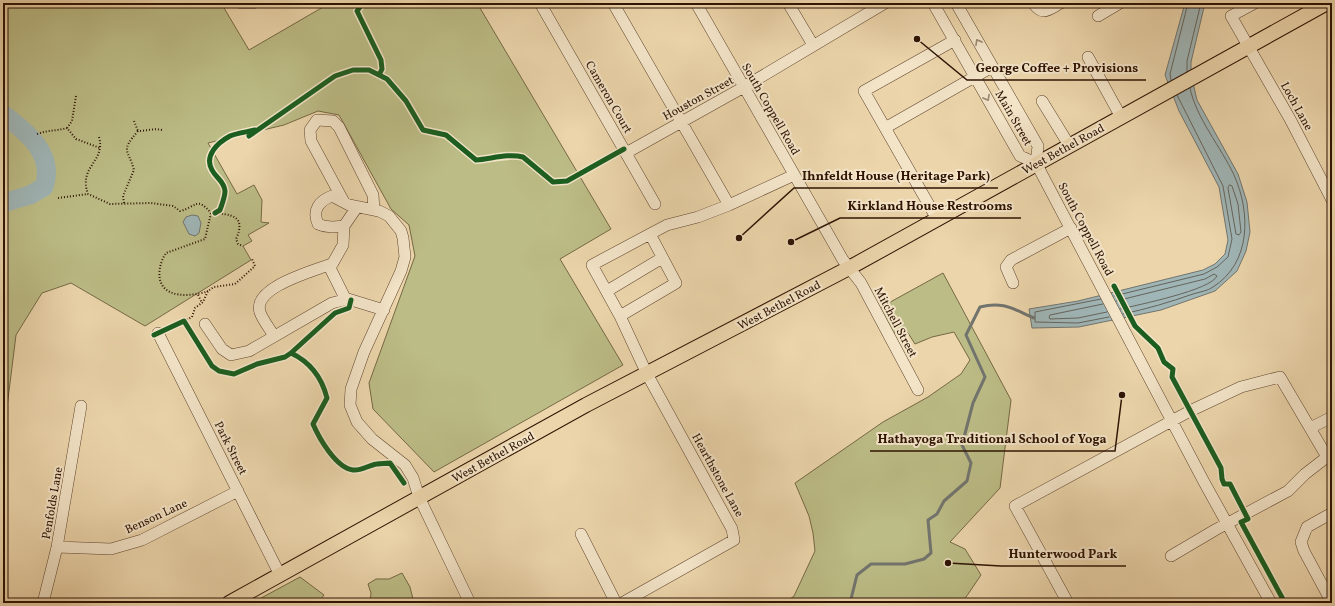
<svg xmlns="http://www.w3.org/2000/svg" width="1335" height="606" viewBox="0 0 1335 606" font-family="Vollkorn,serif">
  <style>
    .green { fill: #bcbc86; stroke: #756844 }
    .water { fill: #9fb5b6; stroke: #72746e }
    .lines { fill: none; stroke-linecap: round; stroke-linejoin: round }
    .shore { stroke: #66645c; stroke-width: 1 }
    .stream { stroke: #72746e; stroke-width: 3 }
    .river { stroke: #9fb5b6; stroke-width: 19 }
    .minor-casing { stroke: #5e442d; stroke-width: 12 }
    .major-casing { stroke: #2e1303; stroke-width: 16 }
    .path { stroke: #2e1303; stroke-width: 2; stroke-dasharray: 1 2; stroke-linecap: butt }
    .minor { stroke: #f3e4c8; stroke-width: 11 }
    .major { stroke: #ecd5ab; stroke-width: 14 }
    .cycleway-casing { stroke: #f3e4c8; stroke-width: 8 }
    .cycleway { stroke: #1b5e20; stroke-width: 5 }
    .oneway { stroke: #9a866f }
    .labels { text-anchor: middle; stroke-width: 4; stroke-linejoin: round; paint-order: stroke }
    .street-label { font-size: 12px; fill: #2e1303; stroke: #f3e4c8 }
    .leader { fill: none; stroke: #2e1303; stroke-width: 1.5 }
    .callout-dot { fill: #2e1303; stroke: #f3e4c8; stroke-width: 1.5 }
    .callout-label { font-size: 13px; text-anchor: middle; font-weight: bold; fill: #2e1303; stroke: #f3e4c8; stroke-width: 4; stroke-linejoin: round; paint-order: stroke }
  </style>
  <rect width="100%" height="100%" fill="#ecd5ab"/>
  <filter id="stains"><feTurbulence type="fractalNoise" baseFrequency=".005" numOctaves="4"/><feColorMatrix values="0 0 0 0 .2 0 0 0 0 .09 0 0 0 0 .02 0 0 0 .5 -.17"/></filter>
  <radialGradient id="worn" r=".72"><stop offset=".6" stop-color="#630" stop-opacity="0"/><stop offset="1" stop-color="#630" stop-opacity=".3"/></radialGradient>
  <path class="green" d="M3 3H221L249 50 330 3H477L611 229 560 259 623 365 434 472 373 409 369 383 415 256 409 225 391 209 339 115 318 111 284 125 208 143 237 194 254 185 262 200 261 222 269 223 248 235 252 241 243 246 251 260 145 326 71 283 42 293 16 335 3 439Z
    M943 273 1011 400 1000 488 950 542 965 549 981 575 962 603H785L794 596 815 551 813 533 809 516 795 483 883 422 928 397 961 374 970 360 954 332 932 337 915 344 908 333H887L874 311Z
    M402 573 410 587 414 603H370L371 593 368 584 376 579H389Z
    M300 577 324 595 318 603H252Z"/>
  <path class="water" d="M1185 3H1205L1191 62V74L1197 100 1238 174 1247 202 1250 232 1246 251 1237 271 1215 291 1161 310 1079 327 1032 328 1029 309 1078 301 1203 270 1215 264 1225 254 1228 240 1219 187 1179 111 1165 75Z
    M192 215 198 216 201 223 199 233 195 236 189 234 183 222 186 217Z"/>
  <g class="lines">
    <path class="shore" d="M1187 72V61L1201 3
      M1171 80 1170 74 1188 3
      M1230 185 1232 186 1238 204 1241 232 1239 235 1236 234 1228 188Z
      M1114 296 1204 274 1217 267 1228 257 1232 239 1223 186 1177 95
      M1101 299 1035 312V322L1078 323 1109 317
      M1116 301 1205 279 1214 274 1217 276C1211 290 1138 305 1120 309
      M1103 304 1050 315 1049 317 1050 319 1078 318 1107 312
      M1123 314C1147 309 1170 302 1193 294 1199 292 1208 291 1213 287 1251 263 1251 213 1234 175 1221 147 1196 118 1190 88"/>
    <path class="stream" d="M850 603 857 575 871 564H905L924 559 931 553 928 520 937 514 944 501 967 481 971 463 962 445 973 403 985 377 966 335 980 307C1003 301 1013 309 1034 318"/>
    <path class="river" d="M3 114C27 132 55 154 44 187L30 195 3 203"/>
    <g class="minor-casing">
      <path id="minor" d="M241 3H253
        M540 3 655 204
        M613 3 729 205
        M696 3 843 260 861 283 918 390
        M788 3 813 45
        M933 3 1020 156 1036 163
        M956 3 1038 146 1036 163
        M1033 3C1043 17 1048 10 1061 3
        M1255 3 1231 16 1290 119 1332 200
        M1098 16 1120 3
        M1088 57 1121 117
        M1042 101 1069 145
        M885 128 992 67
        M626 153 744 87 885 3
        M1036 163 1204 482 1271 603
        M344 202 311 141 310 130 317 120 333 121 339 127 373 195 374 210
        M357 207 344 226C334 227 327 228 318 224 312 210 319 201 332 196L349 205 379 211 389 216 401 231 403 238 405 257 401 271 364 352 351 389 350 405 357 422 372 439 405 465 413 478 419 497 470 603
        M937 219 864 91 955 40
        M344 226 343 245 330 268 345 298
        M1013 283 1006 267 1011 260 1071 228
        M607 291 662 258
        M620 316 592 265 650 234
        M205 324 222 349 231 355 249 351 332 303 348 299 384 310
        M158 333 280 575
        M274 336C270 329 262 319 260 312 252 287 314 271 331 264
        M1310 428 1332 417
        M581 534 616 603
        M57 547 111 549 142 540 238 491
        M43 603 57 547 81 406
        M622 603 734 540 732 529 647 374 620 316 676 283 650 234 667 225 698 217 729 205 794 175
        M1068 603 1015 506 1190 411 1241 387 1280 377 1327 457 1305 474 1288 491 1215 530 1171 556
        M1332 603 1304 551 1301 542 1307 527 1332 513"/>
    </g>
    <g class="major-casing">
      <path id="major" d="M229 603 586 405 849 268 1327 3"/>
    </g>
    <path class="path" d="M363 3 357 11 381 60 382 69 379 75
      M76 96 72 121 67 128 76 139 100 148
      M134 121 138 131
      M37 134C48 130 56 131 67 128
      M249 136 335 76 353 70H369L387 79 406 101 423 130 446 135 476 160C491 159 508 153 523 157L553 182 567 181 616 153
      M99 137C106 162 78 166 88 194L110 204 151 203 173 206 180 211C197 207 196 196 211 213
      M58 198 88 194
      M124 203 123 196 134 170C128 148 120 152 138 131 146 131 154 128 162 130
      M216 212 220 210 225 190 222 182 213 172 208 163 209 156 215 148 230 136 255 130
      M208 291C198 295 180 297 170 292 155 285 158 265 166 253L205 239 211 213C230 214 247 215 236 239L238 244 243 246
      M198 295 202 303
      M184 321 192 317 195 308 203 302 208 291 214 287 235 284 255 266 252 259
      M167 330 184 321 212 366 219 371 234 374 257 364 270 360 278 359 291 353 331 317
      M291 353C310 362 322 378 327 398L313 424C319 438 338 472 356 470 366 468 375 464 386 463"/>
    <use href="#minor" class="minor"/>
    <use href="#major" class="major"/>
    <g class="cycleway-casing">
      <path id="cycleway" d="M363 3 357 11 381 60 382 69 379 75
        M249 136 335 76 353 70H369L387 79 406 101 423 130 446 135 476 160C491 159 508 153 523 157L553 182 567 181 624 149
        M215 213 220 210C222 204 225 197 225 191 224 181 216 178 212 170 204 156 217 143 230 136 237 133 247 132 255 130
        M1114 286 1135 326 1158 348 1164 362 1173 369 1172 377 1221 468 1222 479 1224 484H1230L1248 519 1241 522 1285 603
        M154 335 184 321 212 366 219 371 234 374 257 364 285 357 291 353 335 313 349 308 351 300
        M291 353C310 362 322 378 327 398L313 424C319 438 336 468 353 470 361 471 369 465 377 464 381 463 385 464 390 463L404 483"/>
    </g>
    <use href="#cycleway" class="cycleway"/>
  </g>
  <defs><path id="oneway-chevron" d="M-2-3.5L2.5 0L-2 3.5" fill="none" stroke-width="1.6" stroke-linecap="round" stroke-linejoin="round"/></defs>
  <g class="oneway">
    <use href="#oneway-chevron" transform="translate(978 42) rotate(-119)"/>
    <use href="#oneway-chevron" transform="translate(987 98) rotate(61)"/>
  </g>
  <g class="labels">
    <g class="street-label">
      <text transform="translate(609 97) rotate(60)" y="4">Cameron Court</text>
      <text transform="translate(698 98) rotate(-29)" y="4">Houston Street</text>
      <text transform="translate(1297 106) rotate(61)" y="4">Loch Lane</text>
      <text transform="translate(771 109) rotate(60)" y="4">South Coppell Road</text>
      <text transform="translate(1014 118) rotate(60)" y="4">Main Street</text>
      <text transform="translate(1063 149) rotate(-29)" y="4">West Bethel Road</text>
      <text transform="translate(1086 229) rotate(62)" y="4">South Coppell Road</text>
      <text transform="translate(779 305) rotate(-28)" y="4">West Bethel Road</text>
      <text transform="translate(896 322) rotate(62)" y="4">Mitchell Street</text>
      <text transform="translate(231 448) rotate(63)" y="4">Park Street</text>
      <text transform="translate(493 457) rotate(-29)" y="4">West Bethel Road</text>
      <text transform="translate(718 475) rotate(61)" y="4">Hearthstone Lane</text>
      <text transform="translate(52 503) rotate(-80)" y="4">Penfolds Lane</text>
      <text transform="translate(156 516) rotate(-25)" y="4">Benson Lane</text>
    </g>
  </g>
  <path class="leader" d="M917 39L967 80H1146M739 238L794 188H998M791 242L840 218H1021M1122 395L1115 451H870M948 563L1001 566H1126"/>
  <g class="callout-dot">
    <circle cx="917" cy="39" r="4"/>
    <circle cx="739" cy="238" r="4"/>
    <circle cx="791" cy="242" r="4"/>
    <circle cx="1122" cy="395" r="4"/>
    <circle cx="948" cy="563" r="4"/>
  </g>
  <g class="callout-label">
    <text x="1057" y="72">George Coffee + Provisions</text>
    <text x="896" y="180">Ihnfeldt House (Heritage Park)</text>
    <text x="930" y="210">Kirkland House Restrooms</text>
    <text x="992" y="443">Hathayoga Traditional School of Yoga</text>
    <text x="1063" y="558">Hunterwood Park</text>
  </g>
  <rect width="1335" height="606" fill="none" stroke="#ecd5ab" stroke-width="16"/>
  <rect x="4" y="4" width="1327" height="598" fill="none" stroke="#2e1303" stroke-width="2"/>
  <rect x="8" y="8" width="1319" height="590" fill="none" stroke="#2e1303"/>
  <rect width="100%" height="100%" filter="url(#stains)"/>
  <rect width="100%" height="100%" fill="url(#worn)"/>
</svg>
